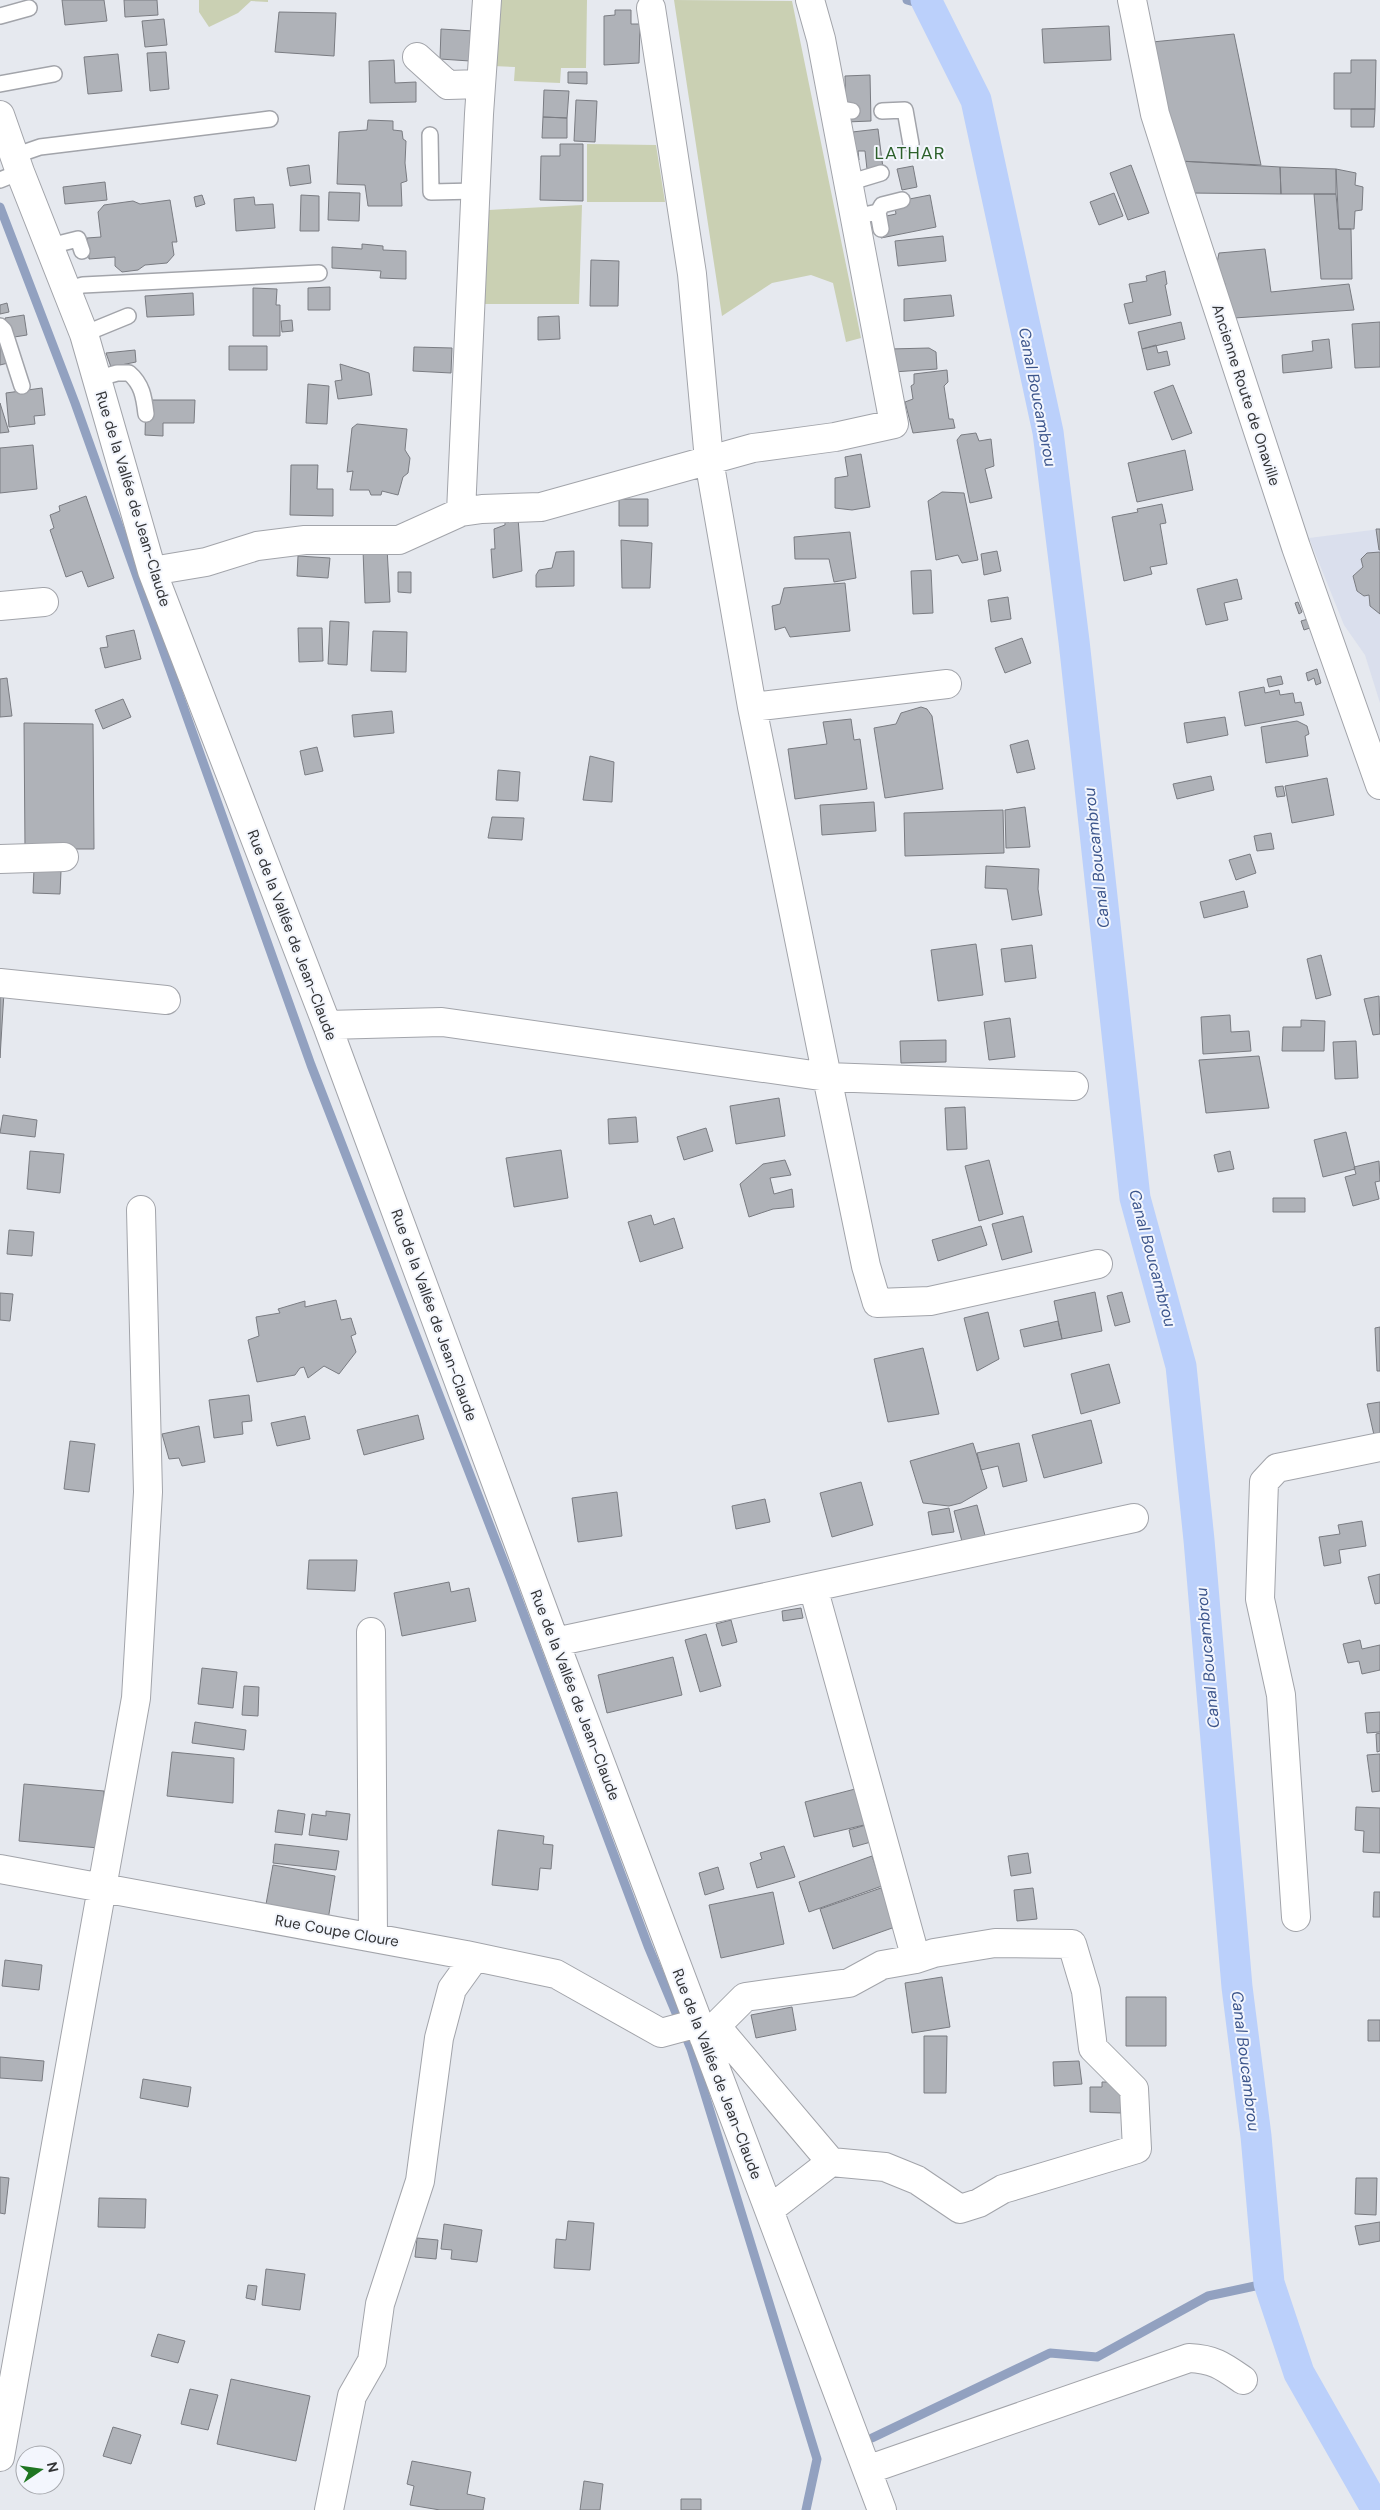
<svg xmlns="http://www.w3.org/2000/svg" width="1380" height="2510" viewBox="0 0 1380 2510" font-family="'DM Sans',sans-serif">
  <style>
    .built { fill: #dadfed }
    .green { fill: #cad0b3 }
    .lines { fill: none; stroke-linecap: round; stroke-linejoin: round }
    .stream { stroke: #92a1c0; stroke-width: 9 }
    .canal { stroke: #bbd0fb; stroke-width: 31 }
    .building { fill: #afb2b8; stroke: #7a7c82 }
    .lane-casing { stroke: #a2a4aa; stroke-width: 18 }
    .street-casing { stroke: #a2a4aa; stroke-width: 30 }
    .lane { stroke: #fff; stroke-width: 15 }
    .street { stroke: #fff; stroke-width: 28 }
    .labels { text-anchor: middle; stroke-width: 4; stroke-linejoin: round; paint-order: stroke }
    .street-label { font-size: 15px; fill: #333436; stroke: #f3f6fd }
    .water-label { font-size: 16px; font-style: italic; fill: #3c558c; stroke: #f3f6fd }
    .quarter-label { font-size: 18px; letter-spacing: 1px; fill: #2c602b; stroke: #f3f6fd }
  </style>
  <rect width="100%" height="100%" fill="#e6e9ef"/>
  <path class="built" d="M1380 529V703L1365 655 1344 625 1309 538Z"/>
  <path class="green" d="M199 0H268V2L251 1 238 13 209 27 199 12Z
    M501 0H587L586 68H561L560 83 514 81 515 67 493 66Z
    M674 0 792 1 861 338 846 342 833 283 811 275 772 283 722 316Z
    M587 144 656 145 665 202H587Z
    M582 205 579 304H483L489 210Z"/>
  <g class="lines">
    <path class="stream" d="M907 0 928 6
      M0 207 75 403 311 1065 509 1575 648 1946 691 2049 817 2459 806 2510
      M872 2438 1050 2353 1097 2357 1208 2296 1269 2283"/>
    <path class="canal" d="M926 0 976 100 1048 432 1074 641 1135 1198 1181 1366 1199 1540 1237 1987 1256 2136 1269 2283 1299 2373 1377 2510"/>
  </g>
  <path class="building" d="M62 0H104L107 21 65 25Z
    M124 0H157L158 15 125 17Z
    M615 10H631V24H640L639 63 604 65V16L615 15Z
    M279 12 336 13 334 56 275 52Z
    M164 19 167 45 145 47 142 21Z
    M1109 26 1111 60 1044 63 1042 29Z
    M441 29 473 31 470 61 440 59Z
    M1234 34 1261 165 1179 161 1152 42Z
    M166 52 169 89 150 91 147 53Z
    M118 54 122 91 88 94 84 57Z
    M394 60 395 83 416 82V102L370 103 369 61Z
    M1351 60H1376L1375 109H1334V73H1351Z
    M568 72H587V84L568 83Z
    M870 75 871 121 846 122 845 76Z
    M544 90 569 91 567 118 543 117Z
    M576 100 597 101 595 142 574 141Z
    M1351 109H1375L1374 127H1351Z
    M543 117 567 118V138H542Z
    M368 120 393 121V130L402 131 403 139 406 141 405 163 407 181 401 183 402 206H368L365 185 337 184 339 132 367 130Z
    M878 129 883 168 867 169 865 151H858L859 160 847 163 844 133Z
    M560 144H583V201L540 200 541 156H560Z
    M1179 161 1280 167 1281 194 1189 193Z
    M309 165 311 183 290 186 287 168Z
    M1131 165 1149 213 1128 220 1110 173Z
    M913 166 917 187 902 190 897 169Z
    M1280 167 1336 169V194H1281Z
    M1336 169 1356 173 1355 185 1363 187 1362 210 1355 211 1354 229H1339Z
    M105 182 107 200 65 204 63 187Z
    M329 192 360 193 359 221 328 220Z
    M1114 193 1123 216 1099 225 1090 202Z
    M1314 194H1336L1339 229H1351L1352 279H1321Z
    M202 195 205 204 196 207 194 197Z
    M301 195 319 196V231H300Z
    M930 195 936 227 881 238 877 218 896 214 894 202Z
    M254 197 255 205 273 204 275 228 236 231 234 199Z
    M170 200 177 242H172L174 255 167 263 145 265 138 270 122 272 115 266V257L89 259 87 238 101 237 98 212 104 205 133 201 140 204Z
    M943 236 946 261 898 266 895 241Z
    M362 244 383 246V250L406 251V279L380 278 381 271 332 268V247L362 249Z
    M1265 249 1271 292 1349 284 1354 310 1234 318 1225 297V284L1217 263 1219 253Z
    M591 260 619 261 618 306H590Z
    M1165 271 1167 284 1165 285 1171 315 1129 324 1124 304 1133 302 1129 284 1147 281 1146 276Z
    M330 287V310H308V288Z
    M253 288 277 289 276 305H280V336H253Z
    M193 293 194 315 147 317 145 296Z
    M951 295 954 316 904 321V299Z
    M7 303 9 312 0 314V305Z
    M24 315 27 335 8 338 5 318Z
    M559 316 560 339 538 340V317Z
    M292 320 293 331 282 332 281 321Z
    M1181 322 1185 339 1142 349 1138 332Z
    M1380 322V367L1355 368 1352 324Z
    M0 339 8 363 0 365Z
    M1329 339 1332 368 1283 373 1282 355 1313 351 1312 341Z
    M1156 345 1158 353 1167 351 1170 365 1147 370 1142 349Z
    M229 346H267V370H229Z
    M414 347 452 348 451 373 413 371Z
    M929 348 936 352 937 369 893 372 890 349Z
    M135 350 136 362 111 367 106 353Z
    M340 364 369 373 372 395 338 399 335 381 342 380Z
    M947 370 948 382 944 386 949 419H953L955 428 913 433 905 402 913 399 911 386 914 384V374Z
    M308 384 329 386 327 424 306 423Z
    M1173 385 1192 433 1172 440 1154 392Z
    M42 388 45 415 34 416 35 424 9 427 6 393Z
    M146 400H195L194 423H163V436L145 435Z
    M0 403 9 432 0 433Z
    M357 424 407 429 405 450 410 458 408 473 403 477 398 495 382 491 381 495H371L369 490H350L353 471 347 472 352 428Z
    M976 433 979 441 991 439 994 466 985 469 992 498 970 503 957 440 961 435Z
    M33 445 37 489 0 493V448Z
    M1185 450 1193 490 1137 502 1128 463Z
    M861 454 870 507 852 510 835 508V478L848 476 845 457Z
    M291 465H318L317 489H333V516L290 515Z
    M942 492 964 493 978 560 962 563 958 555 936 560 928 501Z
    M86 496 114 578 88 587 82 571 66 577 50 530 54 528 50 515 60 511 59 506Z
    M619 499H648V526H619Z
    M1162 504 1166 523 1160 524 1167 564 1150 567 1152 574 1124 581 1112 517 1138 512 1137 509Z
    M505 517 518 518 522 571 493 578 491 549H495L494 529 505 525Z
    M1376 529H1380V550H1379Z
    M850 532 856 578 834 582 829 559H795L794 537Z
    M621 540 652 543 650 588H622Z
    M387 548 390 602 365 603 363 550Z
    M574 551V586L536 587V575L539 570 552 568 556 552Z
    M997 551 1001 571 984 575 981 554Z
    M1380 552V614L1370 606 1369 595 1364 596 1357 591 1353 576 1363 567 1361 559 1367 553Z
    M298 556 330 558 328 578 297 576Z
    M931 570 933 613 913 614 911 571Z
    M398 572H411V593L398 592Z
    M1237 579 1242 599 1224 603 1228 620 1206 625 1197 589Z
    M845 583 850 631 790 637 785 627 775 630 772 606 780 604 784 588Z
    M1008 597 1011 619 991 622 988 600Z
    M1298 602 1302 612 1299 614 1295 603Z
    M1308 619 1310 628 1304 630 1301 621Z
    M330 621 349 622 347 665 328 664Z
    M298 628H322L323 661 299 662Z
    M134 630 141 659 105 668 100 648 108 647 106 636Z
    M373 631 407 632 406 672 371 671Z
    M1022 638 1031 663 1005 673 995 648Z
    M1317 669 1321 683 1316 685 1314 678 1308 681 1306 673Z
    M1281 676 1283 684 1269 687 1267 679Z
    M7 678 12 716 0 717V679Z
    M1264 687 1265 693 1279 690 1280 695 1293 693 1295 703 1301 702 1304 715 1245 726 1239 692Z
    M123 699 131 717 103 729 95 710Z
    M921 707 927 709 932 716 943 789 885 798 874 728 896 724 901 713Z
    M392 711 394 733 354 737 352 715Z
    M1225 717 1228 735 1187 743 1184 723Z
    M851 719 854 740 860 739 867 789 795 799 788 749 827 744 823 722Z
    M1297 721 1307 726 1309 734 1305 736 1308 756 1266 763 1261 727Z
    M24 723 93 724 94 849H25Z
    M1028 740 1035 769 1017 773 1010 745Z
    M317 747 323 771 305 775 300 751Z
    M590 756 614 762 612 802 583 800Z
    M498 770 520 772 518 801 496 800Z
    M1211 776 1214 790 1177 799 1173 784Z
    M1327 778 1334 815 1292 823 1285 786Z
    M1283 786 1285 796 1277 797 1275 787Z
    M874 802 876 831 822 835 820 805Z
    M1025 807 1030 847 1006 848 1005 810Z
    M1003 810 1004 853 905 856 904 813Z
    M492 817 524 818 522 840 488 838Z
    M1271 833 1274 849 1257 851 1254 836Z
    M1250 854 1256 873 1236 880 1229 860Z
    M986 866 1039 869 1038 889 1042 915 1012 920 1007 889 985 888Z
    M34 869 61 871 60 894 33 893Z
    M1244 891 1248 907 1204 918 1200 902Z
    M976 944 983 995 938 1001 931 950Z
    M1032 945 1036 978 1005 982 1001 949Z
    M1321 955 1331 995 1316 999 1307 959Z
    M0 991 4 992 0 1058Z
    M1379 996 1380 1034 1373 1035 1364 999Z
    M1230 1015 1231 1032 1249 1031 1251 1051 1203 1054 1201 1017Z
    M1010 1018 1015 1057 989 1060 984 1022Z
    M1301 1020 1325 1021 1324 1051H1282L1283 1027H1301Z
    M946 1040V1062L901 1063 900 1041Z
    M1356 1041 1358 1078 1335 1079 1333 1042Z
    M1259 1056 1269 1108 1206 1113 1199 1060Z
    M779 1098 785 1136 736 1144 730 1106Z
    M965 1107 967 1149 947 1150 945 1108Z
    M3 1115 37 1120 35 1137 0 1133Z
    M636 1117 638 1142 609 1144 608 1119Z
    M706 1128 713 1151 684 1160 677 1137Z
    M1346 1132 1355 1169 1323 1177 1314 1140Z
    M561 1150 568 1198 514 1207 506 1158Z
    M30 1151 64 1154 60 1193 27 1189Z
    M1230 1151 1234 1169 1218 1172 1214 1155Z
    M785 1160 791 1175 770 1178 774 1194 792 1189 794 1207 773 1209 749 1217 740 1184 763 1164Z
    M989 1160 1003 1214 979 1221 965 1166Z
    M1379 1161 1380 1181 1375 1182 1379 1199 1353 1206 1345 1177 1356 1174 1354 1167Z
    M1273 1198H1305V1212H1273Z
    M651 1215 654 1225 674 1218 683 1248 640 1262 628 1222Z
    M1023 1216 1032 1252 1002 1260 992 1224Z
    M981 1226 987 1245 938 1261 932 1240Z
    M9 1230 34 1232 32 1256 7 1254Z
    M1095 1292 1102 1331 1062 1339 1054 1301Z
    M1122 1292 1130 1322 1115 1326 1107 1296Z
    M0 1293 13 1294 10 1321 0 1320Z
    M336 1300 341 1320 351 1318 356 1334 351 1336 356 1352 339 1374 324 1366 308 1378 304 1367 300 1368 295 1375 257 1382 248 1340 259 1336 256 1317 280 1313 278 1309 305 1301V1307Z
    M988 1312 999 1359 977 1371 964 1318Z
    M1058 1321 1062 1339 1024 1347 1020 1330Z
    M1380 1327V1371H1377L1375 1328Z
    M923 1348 939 1414 888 1422 874 1359Z
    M1109 1364 1120 1403 1081 1414 1071 1374Z
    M249 1395 252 1421 242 1422 243 1434 214 1438 209 1400Z
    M1380 1402V1434L1374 1435 1367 1404Z
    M418 1415 424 1439 364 1455 357 1430Z
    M305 1416 310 1439 277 1446 271 1423Z
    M1091 1420 1102 1463 1044 1478 1032 1435Z
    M199 1426 205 1462 182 1466 179 1458 169 1459 162 1434Z
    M70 1441 95 1444 89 1492 64 1489Z
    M973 1443 987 1488 961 1503 949 1506 923 1503 910 1461Z
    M1019 1443 1027 1481 1003 1487 998 1466 981 1470 977 1453Z
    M861 1482 873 1525 832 1537 820 1493Z
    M617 1492 622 1536 578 1542 572 1498Z
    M765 1499 770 1522 736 1529 732 1506Z
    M977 1505 987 1543 964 1549 954 1511Z
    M949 1508 954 1532 932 1535 928 1512Z
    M1362 1521 1366 1546 1339 1550 1341 1563 1324 1566 1319 1537 1340 1534 1338 1525Z
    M309 1560H357L355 1591 307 1589Z
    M1380 1574V1603L1375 1604 1368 1577Z
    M449 1582 451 1592 469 1588 476 1621 402 1636 394 1593Z
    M801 1608 803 1618 783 1621 782 1611Z
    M731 1620 737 1642 722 1646 716 1624Z
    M706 1634 721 1686 700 1692 685 1640Z
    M1360 1640 1362 1649 1380 1645V1670L1362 1674 1359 1661 1348 1663 1343 1644Z
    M673 1657 682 1695 607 1713 598 1675Z
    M202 1668 237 1672 233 1708 198 1704Z
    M244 1686 259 1687 258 1716 242 1715Z
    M1380 1712V1732L1367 1733 1365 1713Z
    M195 1722 246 1730 244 1750 192 1743Z
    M1380 1733V1751L1377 1752 1376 1734Z
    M172 1752 234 1758 233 1803 167 1796Z
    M1380 1754V1791L1372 1792 1367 1755Z
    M24 1784 104 1791 99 1848 19 1841Z
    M859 1788 868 1824 814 1837 805 1802Z
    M1356 1807 1380 1808V1853L1363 1852 1364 1831 1355 1830Z
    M278 1810 305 1814 302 1835 275 1832Z
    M326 1811 350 1814 347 1840 309 1835 312 1814 326 1816Z
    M866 1825 871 1842 853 1847 849 1830Z
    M498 1830 544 1836 543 1844 553 1845 551 1869 540 1868 538 1890 492 1885Z
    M275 1844 339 1851 336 1870 273 1863Z
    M784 1846 795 1877 757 1888 750 1863 762 1859 760 1853Z
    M1028 1853 1031 1873 1011 1876 1008 1856Z
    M872 1856 882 1886 809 1912 799 1882Z
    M273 1865 335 1876 328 1920 265 1910Z
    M718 1867 724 1889 705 1895 699 1873Z
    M881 1888 895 1927 833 1949 820 1909Z
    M1033 1888 1037 1919 1017 1921 1014 1890Z
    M773 1892 784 1944 721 1958 709 1905Z
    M1374 1892H1380V1917H1373Z
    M5 1960 42 1965 39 1990 2 1986Z
    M942 1977 950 2027 912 2033 905 1983Z
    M1126 1997H1166V2046H1126Z
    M792 2007 796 2030 756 2038 751 2015Z
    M1368 2020H1380V2041H1368Z
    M924 2036H947L946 2093H924Z
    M0 2057 44 2061 42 2081 0 2078Z
    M1079 2061 1082 2084 1054 2086 1053 2062Z
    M143 2079 191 2087 188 2107 140 2098Z
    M1102 2082H1121V2113L1090 2112V2087H1102Z
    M0 2177 9 2178 5 2214 0 2213Z
    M1356 2178H1377L1376 2215 1355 2214Z
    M99 2198 146 2199 145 2228 98 2227Z
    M568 2221 594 2223 590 2270 554 2268 556 2239 566 2240Z
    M1380 2222V2241L1359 2245 1355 2226Z
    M444 2224 482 2230 477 2262 451 2259 452 2250 441 2249Z
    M417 2238 438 2240 436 2259 415 2257Z
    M266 2269 305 2274 300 2310 262 2305Z
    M248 2285 257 2286 255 2300 246 2298Z
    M158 2334 185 2341 178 2363 151 2356Z
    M231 2379 310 2396 296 2461 217 2444Z
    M190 2389 218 2395 208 2430 181 2424Z
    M113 2427 141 2435 131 2464 103 2456Z
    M412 2461 471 2472 467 2494 485 2498 483 2510H440L410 2505 414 2486 407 2484Z
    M584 2481 603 2484 600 2510H580Z
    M681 2499H701V2510H681Z"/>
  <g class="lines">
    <g class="lane-casing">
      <path id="lane" d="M0 16 29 8
        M0 84 54 74
        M835 108 852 111
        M882 111 905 110 911 144
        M430 135 431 192 476 191
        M14 156 40 147 270 119
        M0 180 20 172
        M848 183 881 173
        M878 212 881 229
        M854 217 878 212 882 205 902 200
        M50 246 78 239 82 251
        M68 289 83 285 319 273
        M0 326 4 330 22 386
        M84 334 128 316
        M96 379 117 373H129C142 384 144 397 146 414"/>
    </g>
    <g class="street-casing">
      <path id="street" d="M1132 0 1155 114 1181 196 1296 547 1380 785
        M417 57 448 85 481 84
        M0 115 20 172 84 334 152 571 327 1025 555 1642 882 2510
        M461 512 479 114 487 0
        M152 571 206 562 257 546 305 540H399L461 512 482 509 541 507 753 448 835 437 894 424 821 39 810 0
        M0 606 44 602
        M752 707 947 684
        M0 859 64 857
        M0 983 166 1000
        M327 1025 442 1022 827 1077 752 707 709 460 692 274 651 8
        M1074 1086 827 1077 866 1266 877 1303 930 1301 1098 1264
        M813 1587 1134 1518
        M371 1632 373 1937
        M555 1642 813 1587 916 1959
        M0 1869 466 1955 556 1974 661 2033 698 2023
        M1296 1917 1281 1695 1260 1599 1264 1482 1277 1468 1380 1447
        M716 2026 831 2162
        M704 2038 745 1997 849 1983 882 1965 916 1959 934 1953 995 1943 1072 1944 1086 1991 1093 2048 1134 2089 1137 2149 1003 2189 979 2203 960 2209 917 2180 885 2167 831 2162 769 2210
        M0 2457 136 1698 148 1492 141 1210
        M867 2470 1189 2358C1214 2359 1223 2366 1243 2380
        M329 2510 352 2396 372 2361 380 2304 420 2181 439 2038 452 1989 475 1957"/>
    </g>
    <use href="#lane" class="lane"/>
    <use href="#street" class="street"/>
  </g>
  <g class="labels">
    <g class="street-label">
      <text transform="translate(1246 395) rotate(72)" y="5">Ancienne Route de Onaville</text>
      <text transform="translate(133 499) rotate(73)" y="5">Rue de la Vallée de Jean-Claude</text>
      <text transform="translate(292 935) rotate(69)" y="5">Rue de la Vallée de Jean-Claude</text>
      <text transform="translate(434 1315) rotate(70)" y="5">Rue de la Vallée de Jean-Claude</text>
      <text transform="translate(575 1695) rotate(69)" y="5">Rue de la Vallée de Jean-Claude</text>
      <text transform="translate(337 1931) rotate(10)" y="5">Rue Coupe Cloure</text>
      <text transform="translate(717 2074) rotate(69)" y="5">Rue de la Vallée de Jean-Claude</text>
    </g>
    <g class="water-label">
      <text transform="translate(1038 397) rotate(79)" y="6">Canal Boucambrou</text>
      <text transform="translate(1096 858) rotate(-96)" y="6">Canal Boucambrou</text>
      <text transform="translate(1153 1258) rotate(75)" y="6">Canal Boucambrou</text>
      <text transform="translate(1207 1658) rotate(-95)" y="6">Canal Boucambrou</text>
      <text transform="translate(1246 2061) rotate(83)" y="6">Canal Boucambrou</text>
    </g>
    <g class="quarter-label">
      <text x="910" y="159">LATHAR</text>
    </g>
  </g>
  <g transform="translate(40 2470) rotate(77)"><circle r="24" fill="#f3f6fd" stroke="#a6a8ad"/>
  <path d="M0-4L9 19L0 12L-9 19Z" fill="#1e7521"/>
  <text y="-8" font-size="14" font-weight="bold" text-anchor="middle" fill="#333436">N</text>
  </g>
</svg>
